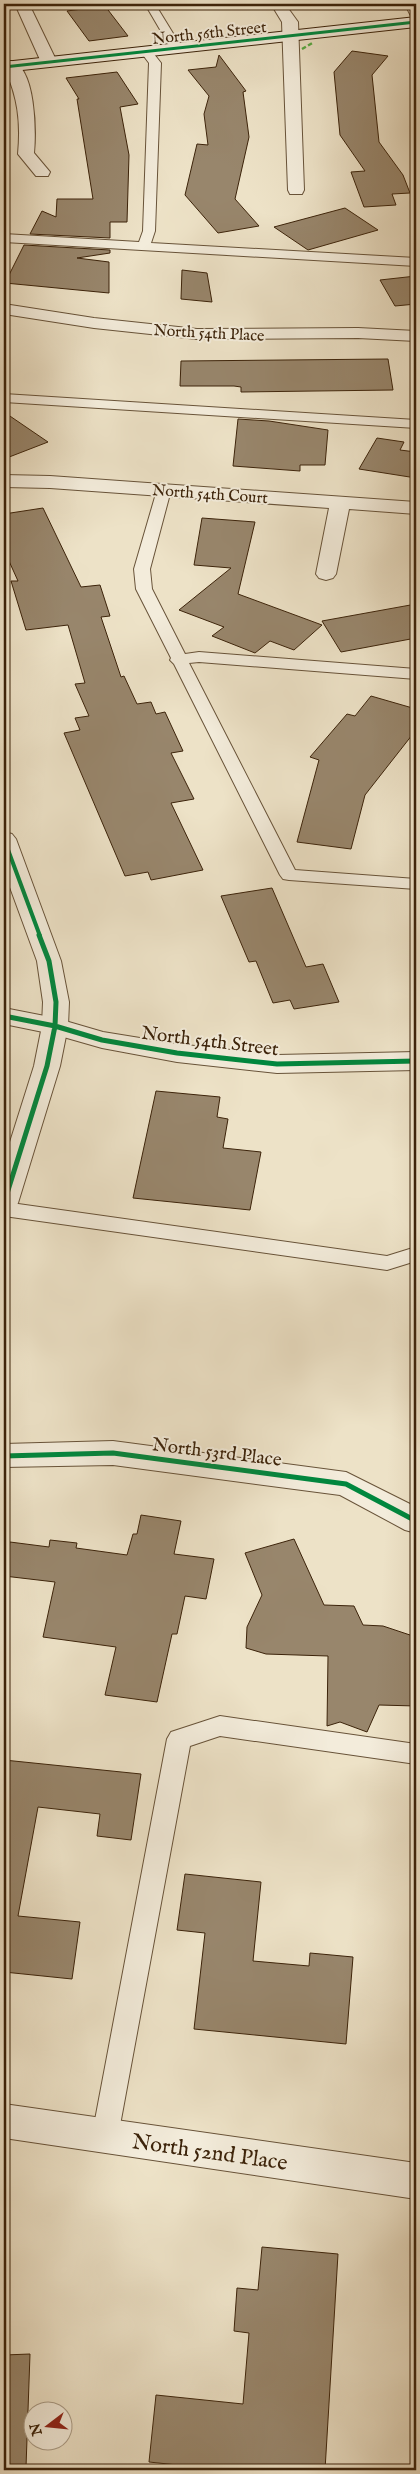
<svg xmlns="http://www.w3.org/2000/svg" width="420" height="2474" viewBox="0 0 420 2474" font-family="'IM FELL English',serif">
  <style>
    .building { fill: #98866c; stroke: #3c230a }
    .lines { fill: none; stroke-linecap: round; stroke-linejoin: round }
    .service-casing { stroke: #685339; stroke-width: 2 }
    .minor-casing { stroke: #685339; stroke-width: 2 }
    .tertiary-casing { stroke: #685339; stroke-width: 2 }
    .secondary-casing { stroke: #3c230a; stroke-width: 2 }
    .service { fill: #f3ecdb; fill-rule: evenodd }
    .minor { fill: #f3ecdb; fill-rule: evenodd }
    .tertiary { fill: #f3ecdb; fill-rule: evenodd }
    .secondary { fill: #f3ecdb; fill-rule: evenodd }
    .quiet { stroke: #55aa41; stroke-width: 2.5; stroke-dasharray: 4.5 2.5; stroke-linecap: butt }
    .cycleway-far2-casing { stroke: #f3ecdb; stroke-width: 5 }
    .cycleway-far1-casing { stroke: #f3ecdb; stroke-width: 6 }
    .cycleway-casing { stroke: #f3ecdb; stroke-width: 8 }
    .cycleway-far2 { stroke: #00873e; stroke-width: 3 }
    .cycleway-far1 { stroke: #00873e; stroke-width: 4 }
    .cycleway { stroke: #00873e; stroke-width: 5 }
    .labels { text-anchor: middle; stroke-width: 4; stroke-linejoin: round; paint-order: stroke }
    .far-street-label { font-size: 16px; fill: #3c230a; stroke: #f3ecdb }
    .street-label { font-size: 19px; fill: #3c230a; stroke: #f3ecdb }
    .near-street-label { font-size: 22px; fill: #3c230a; stroke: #f3ecdb }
  </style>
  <rect width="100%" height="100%" fill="#ede2c7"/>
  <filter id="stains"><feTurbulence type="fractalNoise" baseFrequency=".004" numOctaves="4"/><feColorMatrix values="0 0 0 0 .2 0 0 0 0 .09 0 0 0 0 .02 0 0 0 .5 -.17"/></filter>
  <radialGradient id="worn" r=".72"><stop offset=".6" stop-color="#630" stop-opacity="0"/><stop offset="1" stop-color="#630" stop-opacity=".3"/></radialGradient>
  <path class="building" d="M105 6 128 36 89 41 67 11Z
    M352 51 388 56 372 75 379 142 403 175 410 193 392 194 396 205 364 207 351 172 365 171 340 135 334 72Z
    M219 55 246 91 243 92 249 137 235 199 259 226 218 233 185 195 197 144 208 145 204 114 209 96 188 70 216 67Z
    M117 72 138 104 120 107 129 155 127 222H110V238L30 234 42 211 56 217 57 199H93L77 99H79L66 78Z
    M345 208 378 230 308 250 274 227Z
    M24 245 110 250V253L77 258 109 262V293L5 283Z
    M182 270 207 273 212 302 181 299Z
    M416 276V304L395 306 380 280Z
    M388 359 393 390 241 392V387L234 386H180L181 361Z
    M4 412 48 442 4 459Z
    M238 419 269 421 328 430 325 465H300V471L233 466Z
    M377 438 404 442 400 450 416 452V478L359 469Z
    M43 508 81 587 100 585 110 616 101 617 121 677 124 676 137 704 151 702 156 714 165 712 183 751 171 753 194 799 171 803 203 870 151 880 148 872 125 876 64 733 80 730 75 718 89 716 75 684 85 683 68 625 26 630 11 581H18L4 550V514Z
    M202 518 255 522 238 594 322 625 294 650 270 641 255 653 212 636 224 627 179 610 231 568 194 565Z
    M416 604V638L341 652 322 621Z
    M371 696 416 709V730L365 795 351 849 297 842 319 760 310 757 347 714 355 716Z
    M272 888 306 967 323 964 339 1002 294 1009 290 1000 273 1003 256 961 249 962 221 896Z
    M156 1091 220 1097 217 1117 228 1119 223 1148 261 1152 250 1210 133 1198Z
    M141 1515 181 1521 174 1554 214 1559 206 1599 185 1596 177 1634H172L157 1702 105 1695 116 1647 43 1637 55 1582 4 1576V1567L10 1542 49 1547 50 1540 77 1543 76 1548 127 1555 133 1534H137Z
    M294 1539 324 1605 354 1606 363 1625 383 1626 416 1637V1706L379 1705 367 1732 340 1722 327 1726 328 1656 266 1654 246 1648 247 1627 262 1595 245 1553Z
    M4 1760 141 1774 131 1840 97 1836 100 1814 38 1807 18 1916 80 1922 72 1979 4 1972Z
    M185 1874 261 1882 253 1961 309 1966 310 1953 353 1957 346 2044 194 2029 205 1933 177 1930Z
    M262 2247 338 2254 325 2470H225L149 2462 156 2395 243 2404 249 2333 234 2331 237 2288 258 2290Z
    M30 2354 26 2467 4 2466V2355Z"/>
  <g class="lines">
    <g class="service-casing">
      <path id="service" d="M145 4H155L182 48 180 50H172Z
        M405 4H415L416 19 412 18Z
        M146 48 150 49 161 63 155 231 151 243 416 258V266L4 242V234L139 242 143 231 149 63 140 51Z
        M4 394 416 420V428L4 402Z
        M164 486 171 490 150 569 152 589 185 654 199 652 416 669V679L199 662 189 663 295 870 416 879V889L289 880 283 879 280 875 174 664 170 660 171 658 136 589 134 569 157 490Z
        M4 1202 387 1256 416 1247V1261L387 1270 4 1216Z
        M220 1716 416 1744V1764L220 1736 190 1746 118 2136 114 2145 105 2149 96 2145 92 2136 167 1739 171 1732Z"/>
    </g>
    <g class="minor-casing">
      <path id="minor" d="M15 4H29L57 62 54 65 49 67 41 62Z
        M271 4H285L298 22 304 190 302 194H290L288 190 282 22Z
        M11 61C36 67 36 133 34 153L50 172 48 176H36L18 154C21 122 18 97 4 67L6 63Z
        M4 304 94 318 197 329 358 328 416 331V341L358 338 197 339 94 328 4 314Z
        M4 475 50 476 416 502V514L349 509 336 574 333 578 326 580 319 578 316 574 329 508 50 488 4 487Z
        M4 1008 55 1018 103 1032 177 1044 277 1055 416 1052V1070L277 1073 177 1062 102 1048 53 1034 4 1024Z
        M113 1441 346 1472 416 1507V1533L405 1530 340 1495 113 1465 4 1467V1444Z
        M4 2104 416 2163V2199L4 2138Z"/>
    </g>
    <g class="tertiary-casing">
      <path id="tertiary" d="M4 832 12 834 16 839 61 961 69 1002 68 1026 60 1066 18 1203 14 1210 4 1213V1161L34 1066 42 1026 43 1002 37 961 4 871Z"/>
    </g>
    <g class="secondary-casing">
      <path id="secondary" d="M416 17V27L4 72V62Z"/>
    </g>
    <use href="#service" class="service"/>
    <use href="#minor" class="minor"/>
    <use href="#tertiary" class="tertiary"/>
    <use href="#secondary" class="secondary"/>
    <path class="quiet" d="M302 49 314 42"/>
    <g class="cycleway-far2-casing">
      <path id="cycleway-far2" d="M4 67 416 22"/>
    </g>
    <g class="cycleway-far1-casing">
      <path id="cycleway-far1" d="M4 839 40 936"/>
    </g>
    <g class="cycleway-casing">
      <path id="cycleway" d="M4 1016 55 1026 102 1040 177 1053 277 1064 416 1061
        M4 1203 47 1066 55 1026 56 1002 49 961 39 935
        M4 1456 113 1453 346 1484 416 1521"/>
    </g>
    <use href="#cycleway-far2" class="cycleway-far2"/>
    <use href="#cycleway-far1" class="cycleway-far1"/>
    <use href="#cycleway" class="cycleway"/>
  </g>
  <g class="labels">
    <g class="far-street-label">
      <text transform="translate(209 32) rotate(-6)" y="6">North 56th Street</text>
      <text transform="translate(209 332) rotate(3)" y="6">North 54th Place</text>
      <text transform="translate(210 493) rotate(4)" y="6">North 54th Court</text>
    </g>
    <g class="street-label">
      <text transform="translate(210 1040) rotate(7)" y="7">North 54th Street</text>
      <text transform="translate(217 1451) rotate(7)" y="7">North 53rd Place</text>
    </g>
    <g class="near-street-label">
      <text transform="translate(210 2151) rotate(8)" y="8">North 52nd Place</text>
    </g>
  </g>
  <rect width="420" height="2474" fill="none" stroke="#ede2c7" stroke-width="20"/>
  <rect x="5" y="5" width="410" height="2464" fill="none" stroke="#3c230a" stroke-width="2.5"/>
  <rect x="10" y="10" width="400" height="2454" fill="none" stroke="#3c230a"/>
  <g transform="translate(48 2426) rotate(254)"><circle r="24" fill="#f3ecdb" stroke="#aa9c87"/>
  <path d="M0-4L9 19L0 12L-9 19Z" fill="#8f2418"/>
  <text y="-8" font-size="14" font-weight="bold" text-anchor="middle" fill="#3c230a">N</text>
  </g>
  <rect width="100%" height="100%" filter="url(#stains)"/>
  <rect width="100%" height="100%" fill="url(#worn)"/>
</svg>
